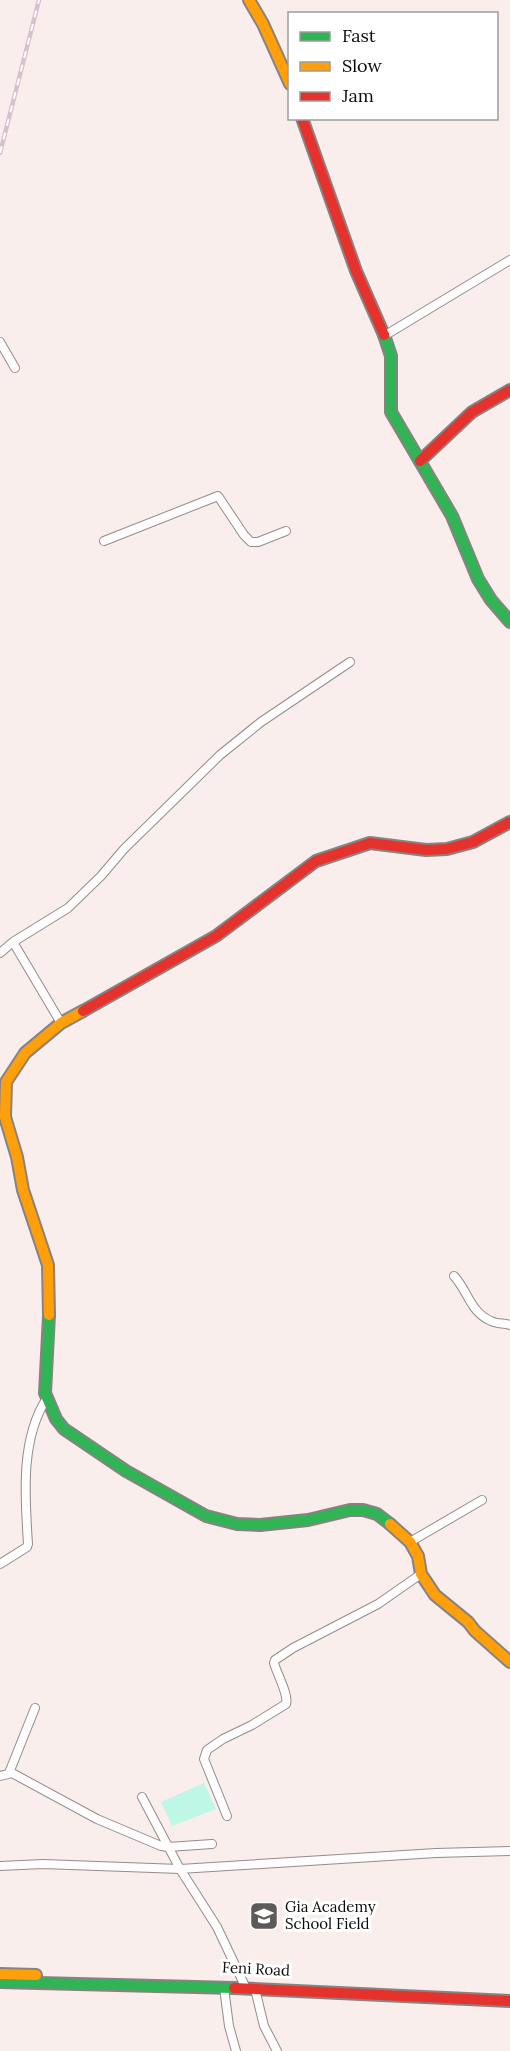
<svg xmlns="http://www.w3.org/2000/svg" width="510" height="2051" viewBox="0 0 510 2051" font-family="Lora,serif">
  <style>
    .water { fill: #bff7e6 }
    .lines { fill: none; stroke-linecap: round; stroke-linejoin: round }
    .street-casing { stroke: #928d8c; stroke-width: 10 }
    .fast-casing { stroke: #888382; stroke-width: 14 }
    .slow-casing { stroke: #888382; stroke-width: 14 }
    .jam-casing { stroke: #888382; stroke-width: 14 }
    .street { stroke: #fefcfc; stroke-width: 8 }
    .fast { stroke: #30b455; stroke-width: 10 }
    .slow { stroke: #ff9f0a; stroke-width: 10 }
    .jam { stroke: #e5322d; stroke-width: 10 }
    .rail-casing { stroke: #d7c1cf; stroke-width: 4.5 }
    .rail { stroke: #fff; stroke-width: 2; stroke-dasharray: 7; stroke-linecap: butt }
    .labels { text-anchor: middle; stroke-width: 6; stroke-linejoin: round; paint-order: stroke }
    .poi-label { font-size: 15px; fill: #0a0a0a; stroke: #fff; text-anchor: start }
    .street-label { font-size: 15px; fill: #0a0a0a; stroke: #fff }
  </style>
  <rect width="100%" height="100%" fill="#f9eeec"/>
  <path class="water" d="M204 1783 216 1809 172 1826 161 1802Z"/>
  <g class="lines">
    <g class="street-casing">
      <path id="street" d="M384 336 510 260
        M0 342 15 368
        M104 541 218 496 244 535 251 542H258L286 531
        M13 942 61 1023
        M0 953 13 942 68 908 101 876 124 849 220 755 261 722 350 662
        M454 1276C468 1291 470 1312 491 1321 497 1324 504 1323 510 1325
        M410 1542 482 1500
        M0 1564 27 1547 28 1544C25 1497 20 1439 47 1398
        M9 1773 35 1708
        M0 1776 12 1773 97 1819 161 1846 168 1847 212 1844
        M142 1797 180 1869 217 1927 244 1984
        M227 1816 204 1759 207 1750 223 1739 252 1725 286 1704C289 1695 277 1674 274 1663L275 1660 293 1648 378 1604 421 1574
        M0 1866 43 1864 180 1869 436 1853 510 1851
        M224 1988 229 2026 236 2051
        M255 1989 264 2026 277 2051"/>
    </g>
    <g class="fast-casing">
      <path id="fast" d="M384 335 391 356V412L452 516 478 579 491 600 510 622
        M49 1315 45 1393 56 1419 64 1429 126 1471 206 1516 237 1524 260 1525 308 1520 350 1510H363L377 1514 390 1524
        M0 1982 234 1988"/>
    </g>
    <g class="slow-casing">
      <path id="slow" d="M249 0 263 24 290 84
        M49 1315 48 1265 23 1190 17 1157 5 1117 6 1082 25 1053 61 1023 83 1011
        M390 1524 410 1542 418 1556 421 1574 435 1595 468 1622 475 1631 510 1662
        M0 1974 36 1975"/>
    </g>
    <g class="jam-casing">
      <path id="jam" d="M302 118 356 271 384 335
        M420 461 472 412 510 390
        M83 1011 216 936 316 861 370 843 426 850 447 849 473 842 510 822
        M234 1988 510 2001"/>
    </g>
    <use href="#street" class="street"/>
    <use href="#fast" class="fast"/>
    <use href="#slow" class="slow"/>
    <use href="#jam" class="jam"/>
    <g class="rail-casing">
      <path id="rail" d="M0 153 39 0"/>
    </g>
    <use href="#rail" class="rail"/>
  </g>
  <defs>
    <g id="school-square" transform="scale(1.5)"><rect x="-9" y="-9" width="18" height="18" rx="4" fill="#5e5a59" stroke="#fff"/><path d="M0-5L7-2L0 1L-7-2ZM-4 1L0 2.5L4 1V4Q0 6-4 4Z" fill="#fff"/></g>
  </defs>
  <g fill-rule="evenodd">
    <use href="#school-square" x="264" y="1916"/>
  </g>
  <g class="labels">
    <g class="poi-label">
      <text x="285" y="1912">Gia Academy<tspan x="285" dy="17">School Field</tspan></text>
    </g>
    <g class="street-label">
      <text transform="translate(256 1969) rotate(3)" y="5">Feni Road</text>
    </g>
  </g>
  <rect x="288" y="12" width="210" height="108" fill="#ffffff" stroke="#9d9d9d" stroke-width="1.5"/>
  <rect x="300" y="32" width="30" height="9" fill="#30b455" stroke="#9d9d9d" stroke-width="1.5"/>
  <text x="342" y="42" font-size="18" fill="#0a0a0a">Fast</text>
  <rect x="300" y="62" width="30" height="9" fill="#ff9f0a" stroke="#9d9d9d" stroke-width="1.5"/>
  <text x="342" y="72" font-size="18" fill="#0a0a0a">Slow</text>
  <rect x="300" y="92" width="30" height="9" fill="#e5322d" stroke="#9d9d9d" stroke-width="1.5"/>
  <text x="342" y="102" font-size="18" fill="#0a0a0a">Jam</text>
</svg>
